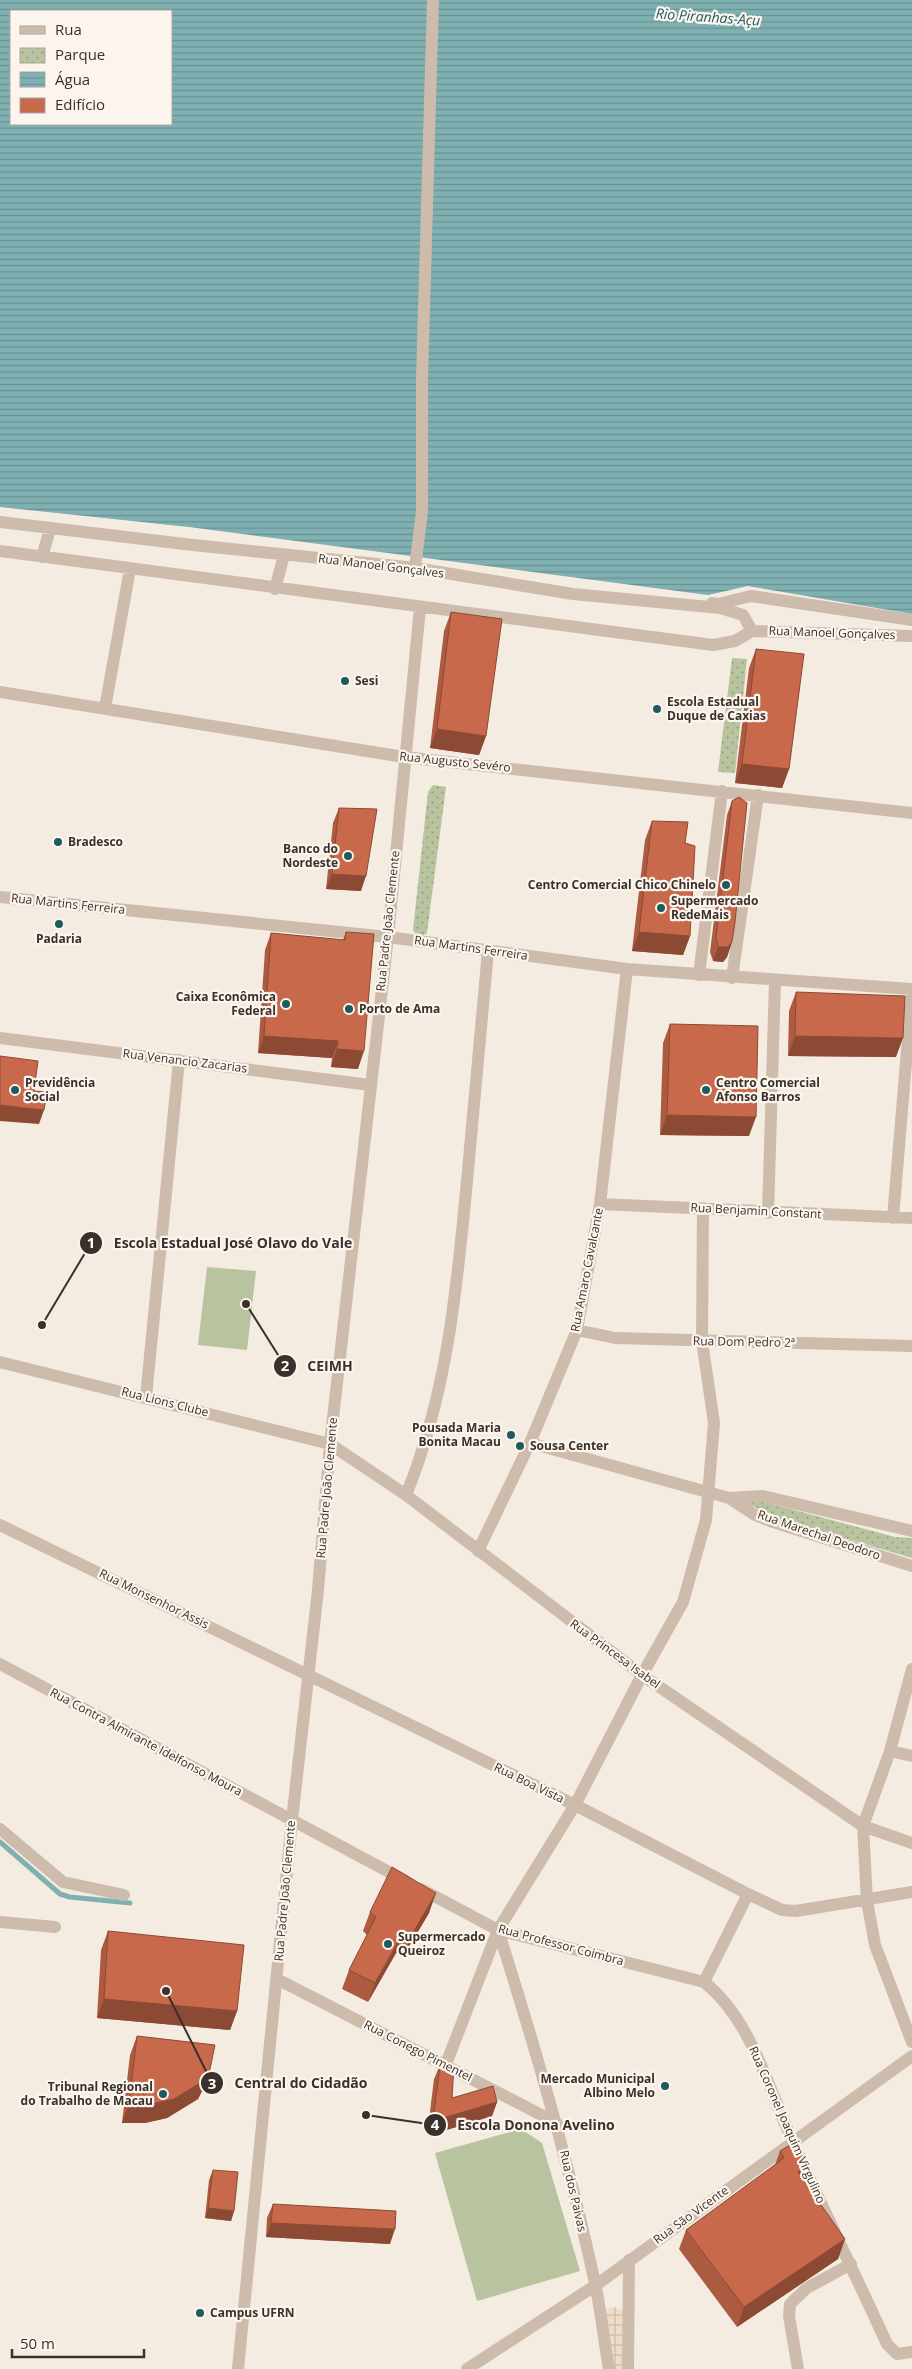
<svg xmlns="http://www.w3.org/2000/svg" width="912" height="2369" viewBox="0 0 912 2369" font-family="'Open Sans',sans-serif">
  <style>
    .park { fill: url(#park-dots) }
    .pitch { fill: #b8c4a0 }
    .plaza { fill: url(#plaza-grid) }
    .water { fill: url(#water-rules); fill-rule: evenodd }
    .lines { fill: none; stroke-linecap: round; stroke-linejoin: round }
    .stream { stroke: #7fb0b2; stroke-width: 5 }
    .minor { stroke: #cdbbac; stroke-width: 12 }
    .wall { fill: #ac5a40 }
    .shaded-wall { fill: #8c4a34 }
    .building { fill: #c8694b; stroke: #8c4a34 }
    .poi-dot { fill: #1f5a5e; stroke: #fbf5ee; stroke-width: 2 }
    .labels { text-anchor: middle; stroke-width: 4.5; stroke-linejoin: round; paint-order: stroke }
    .street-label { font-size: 12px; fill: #3b302b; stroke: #fbf5ee }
    .poi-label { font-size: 12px; font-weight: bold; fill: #3b302b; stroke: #fbf5ee; text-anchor: start }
    .water-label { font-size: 14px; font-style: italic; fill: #1f5a5e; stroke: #fbf5ee }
    .leader { fill: none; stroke: #3b302b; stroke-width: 2 }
    .callout-dot { fill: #3b302b; stroke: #fbf5ee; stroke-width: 2 }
    .mark-label { font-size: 15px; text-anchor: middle; font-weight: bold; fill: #fff }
    .callout-label { font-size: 14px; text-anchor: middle; font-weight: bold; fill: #3b302b; stroke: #fbf5ee; stroke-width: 4.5; stroke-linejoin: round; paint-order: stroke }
  </style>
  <defs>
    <pattern id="park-dots" width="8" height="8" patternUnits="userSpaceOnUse" patternTransform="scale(1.25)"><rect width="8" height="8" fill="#b8c4a0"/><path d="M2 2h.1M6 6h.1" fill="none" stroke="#97a083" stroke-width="1.8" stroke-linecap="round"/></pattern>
    <pattern id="plaza-grid" width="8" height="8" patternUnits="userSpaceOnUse" patternTransform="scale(1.25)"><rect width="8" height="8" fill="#ecdcc8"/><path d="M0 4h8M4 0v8" fill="none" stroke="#cbbdac"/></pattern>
    <pattern id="water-rules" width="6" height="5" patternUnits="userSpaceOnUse" patternTransform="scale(1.25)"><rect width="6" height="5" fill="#7fb0b2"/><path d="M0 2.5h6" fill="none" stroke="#699091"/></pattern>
  </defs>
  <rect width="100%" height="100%" fill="#f4ebe1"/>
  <path class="park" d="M732 658 747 659 735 773 718 772Z
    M433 785 446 787 427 933 422 936 416 935 413 930 428 792Z
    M741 1500 764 1502 895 1537 912 1538V1558L776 1518Z"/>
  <path class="pitch" d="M207 1267 256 1271 247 1350 198 1345Z
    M521 2129 542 2143 580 2271 477 2301 435 2153Z"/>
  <path class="plaza" d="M614 2307 624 2311V2369H613L603 2314 607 2309Z"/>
  <path class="water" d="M0 0H912V614L748 586 708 595 189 527 0 507ZM11 11H171V124H11Z"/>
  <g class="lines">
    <path class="stream" d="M0 1842 60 1894 70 1897 130 1903"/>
    <path class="minor" d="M0 522 193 545 415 568 573 594 720 608 743 615 752 631
      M0 551 713 645 735 641 752 631 912 636
      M42 557 50 529
      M415 568 422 511V378L433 0
      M275 589 284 555
      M712 603 718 604 751 596 912 620
      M0 692 404 757 912 813
      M105 708 130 569
      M0 897 388 937 627 969 912 989
      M699 975 722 791
      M732 978 758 795
      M0 1038 370 1085
      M600 1204 912 1218
      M768 1213 775 981
      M893 1218 912 991
      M577 1330 615 1338 912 1346
      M0 1362 330 1444 406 1495 642 1675 863 1826 912 1843
      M146 1397 179 1060
      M530 1443 729 1498 755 1515 770 1521 912 1566
      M406 1495C447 1395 457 1288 467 1181 474 1104 481 1028 488 951
      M729 1498 763 1496 912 1531
      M0 1525 575 1805 748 1894
      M478 1551 530 1443 577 1330 600 1204 627 969
      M0 1664 404 1880
      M912 1669 890 1751 863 1826 867 1901 875 1945 912 2042
      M890 1751 912 1756
      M0 1829 63 1882 124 1895
      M421 1889 498 1930 704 1982C751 2019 768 2087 792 2140 823 2209 856 2276 887 2344L897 2354 912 2352
      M0 1922 55 1927
      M498 1930C535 2046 569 2163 595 2283 601 2311 604 2341 609 2369
      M277 1979 557 2123
      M704 1982 748 1894 782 1910 796 1911 912 1892
      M446 2064 498 1930 575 1805 642 1675 683 1602 706 1520 714 1423 702 1341 703 1208
      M238 2369 292 1820 318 1590 330 1444 388 937 420 608
      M467 2369 596 2285 912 2056
      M628 2369 629 2260
      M798 2369 789 2316 790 2304 807 2288 851 2264"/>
  </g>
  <path class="wall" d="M451 612 486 736 479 755 430 748 444 631Z
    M756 649 789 769 782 788 735 783 749 668Z
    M732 801V942L727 957 723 962 713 961 710 952 727 815Z
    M339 808 361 891 326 889 333 823Z
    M652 821 685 843 690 936 683 955 632 951 645 840Z
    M346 932 358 1069 331 1067 332 1058 258 1053 265 950 271 933 343 940Z
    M796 992 896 1057 788 1056 789 1011Z
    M670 1024 749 1136 660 1135 663 1043Z
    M370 1912 429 1913 404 1955 396 1953 368 2002 342 1989 349 1970 367 1935 363 1931Z
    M108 1931 237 2011 230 2030 97 2018 101 1950Z
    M137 2036 210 2069 203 2089 198 2099 167 2118 145 2123H122L130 2055Z
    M440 2065 452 2098 497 2102 492 2116 427 2136 434 2079Z
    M780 2151 807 2166 803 2179 845 2239 838 2259 737 2327 679 2249 686 2230 775 2165Z
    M213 2170 234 2211 231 2221 205 2218 209 2180Z
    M273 2204 390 2244 266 2237 267 2218Z"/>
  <path class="shaded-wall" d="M437 729 486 736 479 755 430 748Z
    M742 764 789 769 782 788 735 783Z
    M332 874 366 876 361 891 326 889Z
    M639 932 690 936 683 955 632 951Z
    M732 942 727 957 723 962 713 961 718 947Z
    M264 1036 338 1041 332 1058 258 1053Z
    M795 1036 903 1038 896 1057 788 1056Z
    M337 1049 364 1051 358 1069 331 1067Z
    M0 1105 44 1110 39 1124 0 1121Z
    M667 1115 756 1117 749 1136 660 1135Z
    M436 1893 429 1913 404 1955 411 1936Z
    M403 1933 396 1953 368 2002 375 1983Z
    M104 1999 237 2011 230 2030 97 2018Z
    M210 2069 203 2089 198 2099 167 2118 145 2123H122L129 2104Z
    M497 2102 492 2116 427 2136 433 2121Z
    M807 2166 800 2185 798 2172Z
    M208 2208 234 2211 231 2221 205 2218Z
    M271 2223 395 2229 390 2244 266 2237Z
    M845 2239 838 2259 737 2327 744 2307Z"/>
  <path class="building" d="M451 612 502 619 486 736 437 729Z
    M756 649 804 654 789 769 742 764Z
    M739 797 747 803 735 922 732 942 728 947H718L716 937 732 801Z
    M339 808 377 809 366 876 332 874Z
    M652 821 688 822 685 843 695 846 690 936 639 932Z
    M346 932 374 934 364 1051 337 1049 338 1041 264 1036 271 933 345 940Z
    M796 992 905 996 903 1038 795 1036Z
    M670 1024 758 1026 756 1117 667 1115Z
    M0 1056 38 1061 34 1091 47 1092 44 1110 0 1105Z
    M392 1867 436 1893 411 1936 403 1933 375 1983 349 1970 376 1917 370 1912Z
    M108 1931 244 1945 237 2011 104 1999Z
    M137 2036 215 2045 210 2069 205 2080 174 2099 152 2104H129Z
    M440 2065 454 2066 452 2098 493 2086 497 2102 433 2121Z
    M795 2142 807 2166 798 2172 845 2239 744 2307 686 2230 784 2158 780 2151Z
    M213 2170 238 2172 234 2211 208 2208Z
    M273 2204 396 2211 395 2229 271 2223Z"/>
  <g class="poi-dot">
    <circle cx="345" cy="681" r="5"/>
    <circle cx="657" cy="709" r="5"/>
    <circle cx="58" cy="842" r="5"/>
    <circle cx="348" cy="856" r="5"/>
    <circle cx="726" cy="885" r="5"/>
    <circle cx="661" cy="908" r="5"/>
    <circle cx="59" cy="924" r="5"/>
    <circle cx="286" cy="1004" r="5"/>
    <circle cx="349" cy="1009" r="5"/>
    <circle cx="15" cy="1090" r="5"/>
    <circle cx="706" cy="1090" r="5"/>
    <circle cx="511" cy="1435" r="5"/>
    <circle cx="520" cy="1446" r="5"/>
    <circle cx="388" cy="1944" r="5"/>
    <circle cx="665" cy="2086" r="5"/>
    <circle cx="163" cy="2094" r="5"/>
    <circle cx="200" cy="2313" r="5"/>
  </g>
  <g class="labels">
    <g class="street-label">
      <text transform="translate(381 566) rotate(7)" y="4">Rua Manoel Gonçalves</text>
      <text transform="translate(832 633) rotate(2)" y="4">Rua Manoel Gonçalves</text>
      <text transform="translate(455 762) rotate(6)" y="4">Rua Augusto Sevéro</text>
      <text transform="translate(68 904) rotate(6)" y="4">Rua Martins Ferreira</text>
      <text transform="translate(388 921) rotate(-84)" y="4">Rua Padre João Clemente</text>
      <text transform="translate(471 948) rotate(8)" y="4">Rua Martins Ferreira</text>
      <text transform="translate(185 1061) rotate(7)" y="4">Rua Venancio Zacarias</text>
      <text transform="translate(756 1211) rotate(3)" y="4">Rua Benjamin Constant</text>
      <text transform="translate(587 1270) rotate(-79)" y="4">Rua Amaro Cavalcante</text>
      <text transform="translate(744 1342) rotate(1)" y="4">Rua Dom Pedro 2ª</text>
      <text transform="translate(165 1402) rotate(14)" y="4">Rua Lions Clube</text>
      <text transform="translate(327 1488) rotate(-85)" y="4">Rua Padre João Clemente</text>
      <text transform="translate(819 1535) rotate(19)" y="4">Rua Marechal Deodoro</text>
      <text transform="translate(154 1599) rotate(26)" y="4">Rua Monsenhor Assis</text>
      <text transform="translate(615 1654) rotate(36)" y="4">Rua Princesa Isabel</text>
      <text transform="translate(146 1742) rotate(28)" y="4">Rua Contra Almirante Idelfonso Moura</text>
      <text transform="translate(529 1783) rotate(26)" y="4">Rua Boa Vista</text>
      <text transform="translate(285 1891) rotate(-85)" y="4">Rua Padre João Clemente</text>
      <text transform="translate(561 1945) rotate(15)" y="4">Rua Professor Coimbra</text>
      <text transform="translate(418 2051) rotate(27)" y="4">Rua Conego Pimentel</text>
      <text transform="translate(787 2125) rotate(66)" y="4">Rua Coronel Joaquim Virgulino</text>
      <text transform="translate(573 2191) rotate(77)" y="4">Rua dos Paivas</text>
      <text transform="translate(691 2215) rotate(-36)" y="4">Rua São Vicente</text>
    </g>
    <g class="poi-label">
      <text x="355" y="685">Sesi</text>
      <text x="667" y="706">Escola Estadual<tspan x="667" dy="14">Duque de Caxias</tspan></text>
      <text x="68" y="846">Bradesco</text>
      <text x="338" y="853" text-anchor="end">Banco do<tspan x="338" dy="14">Nordeste</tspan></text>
      <text x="716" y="889" text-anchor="end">Centro Comercial Chico Chinelo</text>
      <text x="671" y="905">Supermercado<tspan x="671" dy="14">RedeMais</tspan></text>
      <text x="59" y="943" text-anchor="middle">Padaria</text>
      <text x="276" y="1001" text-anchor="end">Caixa Econômica<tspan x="276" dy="14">Federal</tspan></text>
      <text x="359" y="1013">Porto de Ama</text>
      <text x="25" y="1087">Previdência<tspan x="25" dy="14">Social</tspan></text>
      <text x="716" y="1087">Centro Comercial<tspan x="716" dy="14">Afonso Barros</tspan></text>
      <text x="501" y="1432" text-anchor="end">Pousada Maria<tspan x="501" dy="14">Bonita Macau</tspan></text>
      <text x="530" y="1450">Sousa Center</text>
      <text x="398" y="1941">Supermercado<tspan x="398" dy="14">Queiroz</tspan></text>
      <text x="655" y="2083" text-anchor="end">Mercado Municipal<tspan x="655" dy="14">Albino Melo</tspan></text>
      <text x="153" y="2091" text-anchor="end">Tribunal Regional<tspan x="153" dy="14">do Trabalho de Macau</tspan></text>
      <text x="210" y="2317">Campus UFRN</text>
    </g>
    <g class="water-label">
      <text transform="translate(708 17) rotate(4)" y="5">Rio Piranhas-Açu</text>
    </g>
  </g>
  <path class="leader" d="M42 1325L91 1243M246 1304L285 1366M166 1991L212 2083M366 2115L435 2125"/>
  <g class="callout-dot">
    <circle cx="42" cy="1325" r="5"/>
    <circle cx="246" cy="1304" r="5"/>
    <circle cx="166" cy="1991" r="5"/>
    <circle cx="366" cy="2115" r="5"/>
    <circle cx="91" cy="1243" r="12"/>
    <circle cx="285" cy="1366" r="12"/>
    <circle cx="212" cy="2083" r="12"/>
    <circle cx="435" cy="2125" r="12"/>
  </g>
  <g class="mark-label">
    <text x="91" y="1248">1</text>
    <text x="285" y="1371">2</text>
    <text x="212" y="2089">3</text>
    <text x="435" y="2130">4</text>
  </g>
  <g class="callout-label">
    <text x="233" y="1248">Escola Estadual José Olavo do Vale</text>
    <text x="330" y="1371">CEIMH</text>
    <text x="301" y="2088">Central do Cidadão</text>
    <text x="536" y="2130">Escola Donona Avelino</text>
  </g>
  <rect x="10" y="10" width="162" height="115" fill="#fbf5ee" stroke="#aea6a0"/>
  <rect x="20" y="26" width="25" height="8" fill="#cdbbac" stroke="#aea6a0"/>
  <text x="55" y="35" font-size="15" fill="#3b302b">Rua</text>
  <rect x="20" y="48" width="25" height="15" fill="url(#park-dots)" stroke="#aea6a0"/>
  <text x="55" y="60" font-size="15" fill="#3b302b">Parque</text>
  <rect x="20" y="72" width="25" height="15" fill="url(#water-rules)" stroke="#aea6a0"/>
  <text x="55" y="85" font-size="15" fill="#3b302b">Água</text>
  <rect x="20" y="98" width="25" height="15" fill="#c8694b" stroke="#aea6a0"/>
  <text x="55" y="110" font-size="15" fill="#3b302b">Edifício</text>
  <path d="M12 2349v8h132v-8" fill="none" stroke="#3b302b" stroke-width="2.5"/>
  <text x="20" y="2349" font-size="15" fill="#3b302b" stroke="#fbf5ee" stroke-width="4" paint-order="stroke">50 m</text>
</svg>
